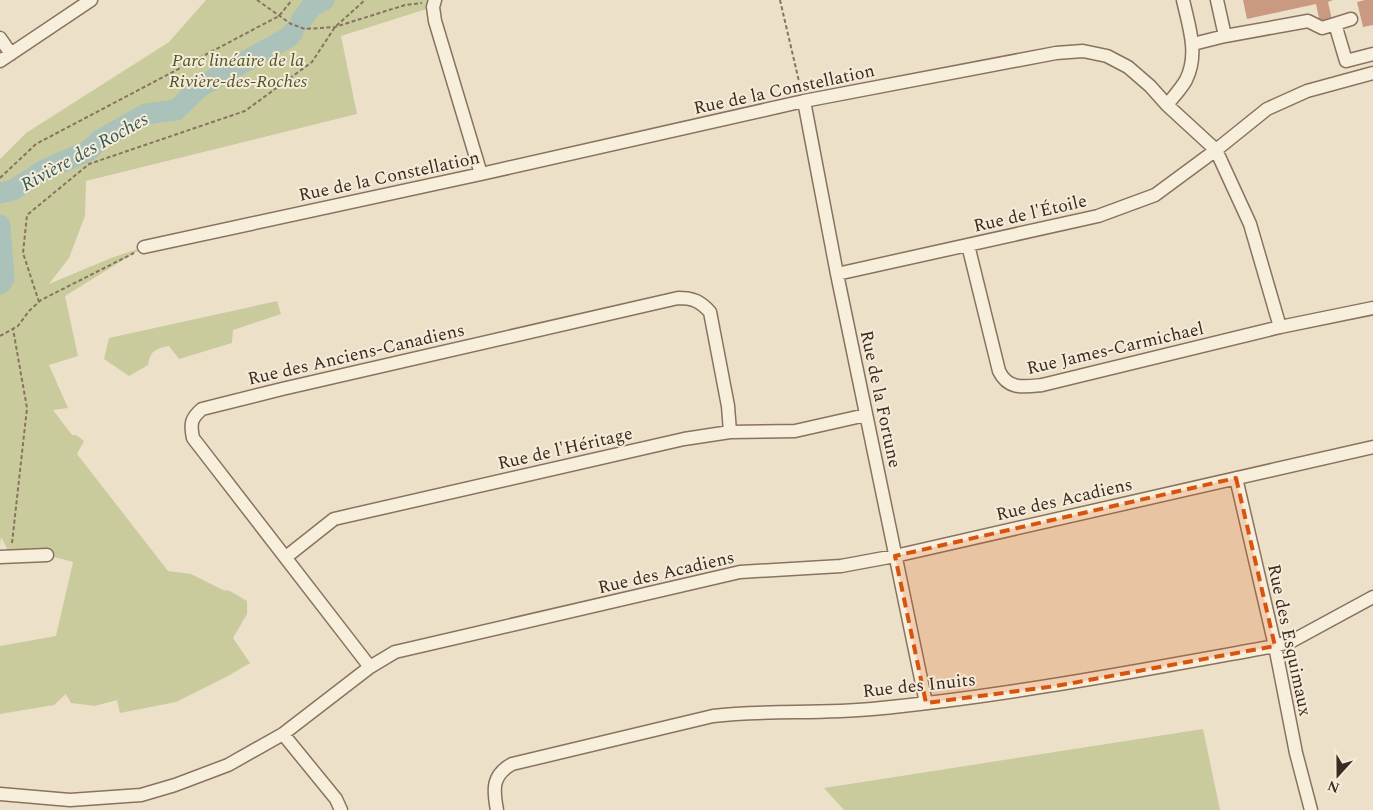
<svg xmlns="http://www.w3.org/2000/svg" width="1373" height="810" viewBox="0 0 1373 810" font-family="Spectral,serif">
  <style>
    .green { fill: #c9cb9d }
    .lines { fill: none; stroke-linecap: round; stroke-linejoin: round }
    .river { stroke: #aac2b9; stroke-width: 21 }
    .building { fill: #c99a81 }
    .minor-casing { stroke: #89725e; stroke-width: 15 }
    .path { stroke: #89725e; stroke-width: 2; stroke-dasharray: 4 2.5; stroke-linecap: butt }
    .minor { stroke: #f8eedc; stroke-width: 12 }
    .marked { fill: #d7540e; fill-opacity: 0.2; stroke: #d7540e; stroke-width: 4; stroke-dasharray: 10 6; stroke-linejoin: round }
    .labels { text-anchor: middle; stroke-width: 4; stroke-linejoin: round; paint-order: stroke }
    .park-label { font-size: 18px; font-style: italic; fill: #4d5629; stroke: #f5ebd8 }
    .street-label { font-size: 18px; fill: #3a2b21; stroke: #f5ebd8 }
    .water-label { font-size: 19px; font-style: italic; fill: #315954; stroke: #f5ebd8 }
  </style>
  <rect width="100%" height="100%" fill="#ede0c9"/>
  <path class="green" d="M206 0H435L433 7 341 36 357 114 86 181 85 216 69 258 49 284 111 258 144 247 65 296 78 356 49 365 68 408 53 410 72 435H76L84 441 77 454 168 571 191 574 223 590 230 591 247 601V614L233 638 250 663 228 676 176 702 120 713 117 700 95 706 71 703 66 694 54 705 0 714V646L56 636 73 562 47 555 11 556 1 537 0 546V159L26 133 169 42Z
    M277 301 281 314 233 330 232 343 179 359 169 346C155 349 151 350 148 365L129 376 104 359 109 338Z
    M1203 729 1220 810H844L824 788Z"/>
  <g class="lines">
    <path class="river" d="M301 21 312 6 324 0
      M0 193 13 190 44 170 88 151 100 140 146 114 176 110 201 86 289 37 293 32
      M0 225 4 279 0 284"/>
  </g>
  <path class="building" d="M1243 0H1333L1328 2 1332 20 1320 23 1316 4 1247 19Z
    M1365 0H1373V25L1363 27 1357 2Z"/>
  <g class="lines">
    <g class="minor-casing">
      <path id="minor" d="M435 0 433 7 435 21 481 174
        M1217 0 1225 36
        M1335 24 1351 19
        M0 38 11 54
        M1193 44 1225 36 1308 21 1322 28 1335 24 1346 61 1373 54
        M0 61 91 0
        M804 101 837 274 926 703
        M1167 105C1173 97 1181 89 1186 80 1199 54 1189 27 1183 0
        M968 245 999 371C1008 390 1024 387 1042 385L1280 327 1373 308
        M144 247 481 174 804 101 1056 53 1083 51 1107 56 1128 67 1150 86 1167 105 1216 150 1250 224 1280 327
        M837 274 1098 216 1155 195 1216 150 1267 109 1307 91 1373 73
        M1236 478 1275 646 1296 753 1311 810
        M0 557 47 555
        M286 557 334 519 684 439 730 432 795 431 866 415
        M370 667 193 438C190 424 191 418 202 409L282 389 678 298C693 298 700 301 710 312L728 406 730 432
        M283 734 336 799 341 810
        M0 794 70 800 141 795 175 785 228 765 283 734 370 667 395 652 740 572 841 566 895 556 1373 447
        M497 810C493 789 492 775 512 764L713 716C766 710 819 714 872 709 1008 696 1141 670 1275 646L1292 641 1373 597"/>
    </g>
    <path class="path" d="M257 0 291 24 305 29 335 27 405 5 422 3
      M780 0 801 90
      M0 178 36 144 279 16 292 0
      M39 302 23 253 27 215 89 164 245 111 312 62 335 27 365 0
      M0 336 18 326 29 311 41 300 134 253
      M12 543 27 408 13 329"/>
    <use href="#minor" class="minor"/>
  </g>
  <path class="marked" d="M1236 478 1275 646 1056 686 926 703 895 556Z"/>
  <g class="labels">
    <g class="park-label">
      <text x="238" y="66">Parc linéaire de la<tspan x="238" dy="21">Rivière-des-Roches</tspan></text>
    </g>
    <g class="street-label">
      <text transform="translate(784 89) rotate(-12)" y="6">Rue de la Constellation</text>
      <text transform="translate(389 176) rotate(-12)" y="6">Rue de la Constellation</text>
      <text transform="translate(1030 213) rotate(-13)" y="6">Rue de l'Étoile</text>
      <text transform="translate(1115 348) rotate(-13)" y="6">Rue James-Carmichael</text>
      <text transform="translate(356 354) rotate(-13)" y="6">Rue des Anciens-Canadiens</text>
      <text transform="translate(881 399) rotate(78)" y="6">Rue de la Fortune</text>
      <text transform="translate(565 448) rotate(-13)" y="6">Rue de l'Héritage</text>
      <text transform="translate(1064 499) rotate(-13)" y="6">Rue des Acadiens</text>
      <text transform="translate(666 572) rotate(-13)" y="6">Rue des Acadiens</text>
      <text transform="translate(1290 640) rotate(78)" y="6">Rue des Esquimaux</text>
      <text transform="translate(919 685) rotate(-6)" y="6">Rue des Inuits</text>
    </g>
    <g class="water-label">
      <text transform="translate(84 151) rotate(-29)" y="7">Rivière des Roches</text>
    </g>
  </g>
  <g transform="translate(1338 775) rotate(201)" stroke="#f5ebd8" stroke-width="4" paint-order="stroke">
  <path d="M0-4L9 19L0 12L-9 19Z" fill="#3a2b21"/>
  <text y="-8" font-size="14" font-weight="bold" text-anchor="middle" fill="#3a2b21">N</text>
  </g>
</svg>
